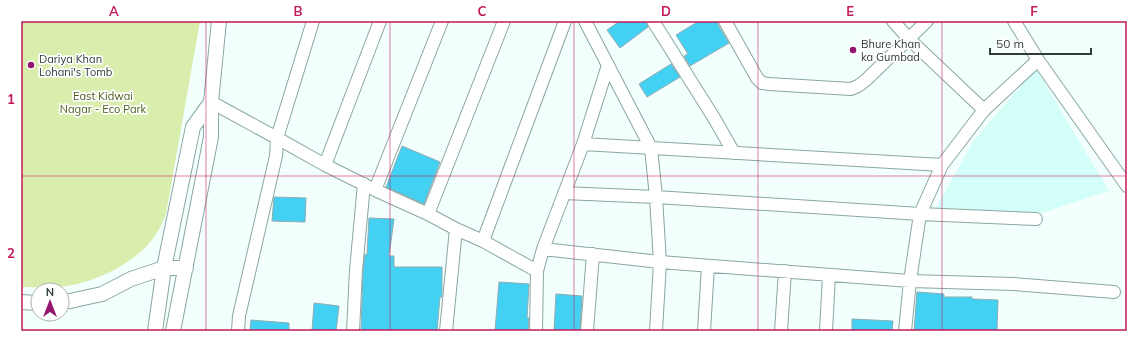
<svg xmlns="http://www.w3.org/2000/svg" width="1148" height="352" viewBox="0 0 1148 352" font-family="Mulish,sans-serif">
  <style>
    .built { fill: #d4fef8 }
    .green { fill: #d9eeac }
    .building { fill: #43d1f3; stroke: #8eabb3 }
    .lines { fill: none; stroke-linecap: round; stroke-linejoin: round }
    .minor-casing { stroke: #89a7a3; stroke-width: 14 }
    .tertiary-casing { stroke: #89a7a3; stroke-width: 16 }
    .minor { stroke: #fff; stroke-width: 12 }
    .tertiary { stroke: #fff; stroke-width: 14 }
    .grid { fill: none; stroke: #c2185b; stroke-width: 1; stroke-opacity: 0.55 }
    .poi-dot { fill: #94156f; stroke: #fff; stroke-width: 1.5 }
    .labels { text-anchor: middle; stroke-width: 3.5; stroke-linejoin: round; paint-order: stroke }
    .poi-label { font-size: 11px; fill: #2f3c3a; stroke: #fff; text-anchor: start }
    .park-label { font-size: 11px; fill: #4c5d1a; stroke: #fff }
    .neatline { fill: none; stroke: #c2185b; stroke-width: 1.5 }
    .grid-label { font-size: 13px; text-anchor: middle; font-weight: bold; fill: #c2185b }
  </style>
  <rect width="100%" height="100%" fill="#f2fffd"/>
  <path class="built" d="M1036 69 1109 191 1042 213 936 208 974 140Z"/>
  <path class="green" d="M21 21H200L166 214C162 224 158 232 151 241 131 266 89 285 58 287 45 288 33 287 21 287Z"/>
  <path class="building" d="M620 21H646L648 27 620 48 607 30Z
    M699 21H718V25L729 43 690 66 684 56 688 54 676 35Z
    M671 64 680 77 647 97 639 84Z
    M402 146 440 162 424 204 386 187Z
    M274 197 306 198 305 222 272 221Z
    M369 218 394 219 389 256H394V267H442V297H440L437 331H361L363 271 365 254 367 255Z
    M499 282 529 284 527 318H529L528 331H495Z
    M917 292 944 294V297H972V299L998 300 997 331H914Z
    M556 294 582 296 580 331H554Z
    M314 303 339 306 336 331H312Z
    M852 319 893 321 892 331H852Z
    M251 320 289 323V331H250Z"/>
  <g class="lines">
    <g class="minor-casing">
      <path id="minor" d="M585 21 651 148 656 197 660 262 656 331
        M653 21 714 118 734 153
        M725 21 757 78 762 83 769 84 851 89 858 86 866 80 927 21
        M893 21 909 39 984 110
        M1014 21 1038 60 1127 186
        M211 102 277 138 325 165 375 190 428 214 456 229 483 241 537 271
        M583 144 942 165
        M325 165 380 21
        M375 190 442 21
        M564 193 656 197 920 214 1036 219
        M428 214 504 21
        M483 241 565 21
        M543 249 660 262 910 281 1014 284 1114 292
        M238 331 239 316 276 156 277 138 313 21
        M353 331 356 270 364 184
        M446 331 456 229
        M536 331 537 271 543 249 583 144 608 65
        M587 331 593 254
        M704 331 708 266
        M781 331 785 271
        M826 331 829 275
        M905 331 910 281 920 214 942 165 984 110 1038 60"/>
    </g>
    <g class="tertiary-casing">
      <path id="tertiary" d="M21 302 38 303
        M62 302 70 301 102 294 131 279 164 268H186
        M155 331 164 268 193 127 211 102
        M173 331 211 137V102L219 21"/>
    </g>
    <use href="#minor" class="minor"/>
    <use href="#tertiary" class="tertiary"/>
  </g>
  <path class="grid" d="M206 21V331M390 21V331M574 21V331M758 21V331M942 21V331M21 176H1127"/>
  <g class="poi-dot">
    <circle cx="853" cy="50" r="4"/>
    <circle cx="31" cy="65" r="4"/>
  </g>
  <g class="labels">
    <g class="poi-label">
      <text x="861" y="48">Bhure Khan<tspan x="861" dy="13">ka Gumbad</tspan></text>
      <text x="39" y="63">Dariya Khan<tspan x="39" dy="13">Lohani's Tomb</tspan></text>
    </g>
    <g class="park-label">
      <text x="103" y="100">East Kidwai<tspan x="103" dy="13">Nagar - Eco Park</tspan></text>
    </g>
  </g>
  <rect width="1148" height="352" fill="none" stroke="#ffffff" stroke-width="44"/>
  <g transform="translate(50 302)"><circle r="19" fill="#ffffff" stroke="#acb1b0"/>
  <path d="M0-3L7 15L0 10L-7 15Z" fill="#94156f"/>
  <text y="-6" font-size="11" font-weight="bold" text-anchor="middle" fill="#2f3c3a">N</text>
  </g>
  <path d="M990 48v6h101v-6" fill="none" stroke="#2f3c3a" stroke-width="2"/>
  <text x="996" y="48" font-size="12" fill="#2f3c3a" stroke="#ffffff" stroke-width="3" paint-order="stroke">50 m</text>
  <rect x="22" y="22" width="1104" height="308" class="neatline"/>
  <g class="grid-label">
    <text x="114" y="16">A</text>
    <text x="298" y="16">B</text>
    <text x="482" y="16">C</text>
    <text x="666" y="16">D</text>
    <text x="850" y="16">E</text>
    <text x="1034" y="16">F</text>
    <text x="11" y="104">1</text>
    <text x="11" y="258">2</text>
  </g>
</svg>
